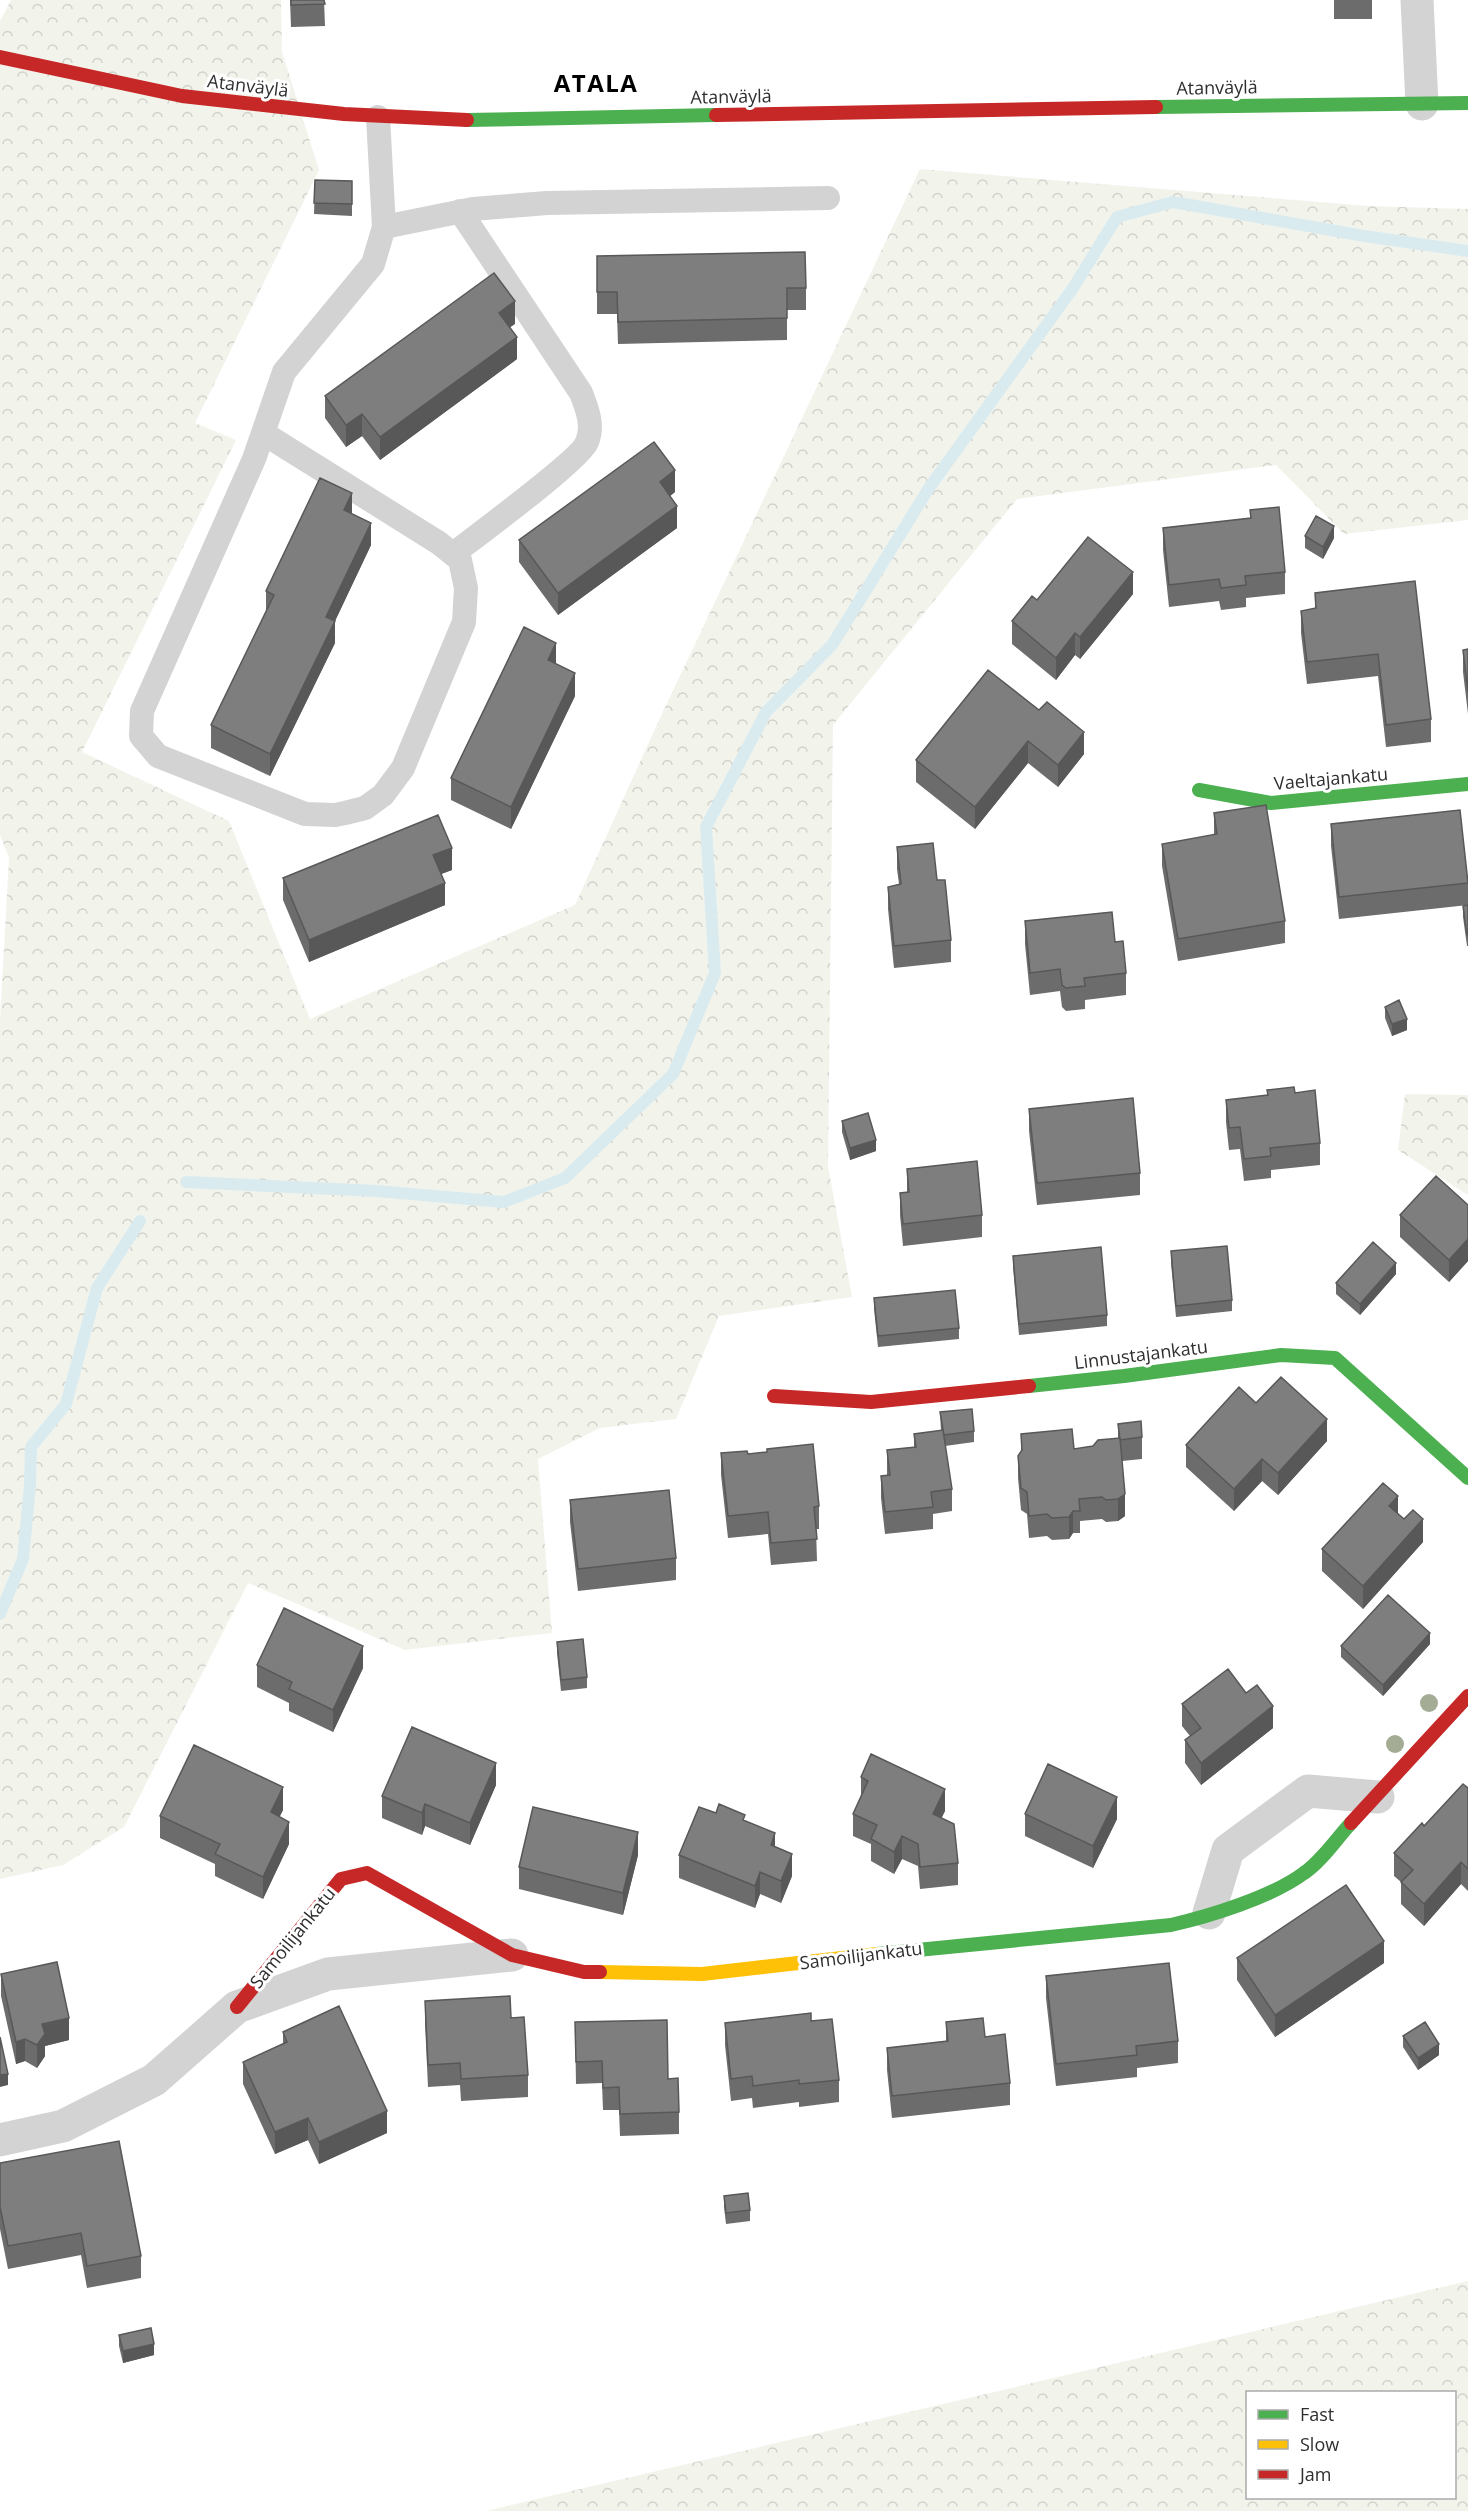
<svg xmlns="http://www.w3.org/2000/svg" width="1468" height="2511" viewBox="0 0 1468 2511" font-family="'Open Sans',sans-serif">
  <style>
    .forest { fill: url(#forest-crowns); fill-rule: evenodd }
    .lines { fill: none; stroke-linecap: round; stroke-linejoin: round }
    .stream { stroke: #daebf0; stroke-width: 12 }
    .lane { stroke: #d3d3d3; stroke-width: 24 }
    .street { stroke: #d3d3d3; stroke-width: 33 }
    .fast { stroke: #4caf50; stroke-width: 14 }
    .slow { stroke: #ffc107; stroke-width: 14 }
    .jam { stroke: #c62828; stroke-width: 14 }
    .tree { fill: #a4ac95 }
    .wall { fill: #6c6c6c }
    .shaded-wall { fill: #585858 }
    .building { fill: #7e7e7e; stroke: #585858; stroke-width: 1.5 }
    .labels { text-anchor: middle; stroke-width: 6; stroke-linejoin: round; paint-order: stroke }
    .street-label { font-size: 18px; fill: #2e2e2e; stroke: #fff }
    .district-label { font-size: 24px; font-weight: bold; letter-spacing: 1.5px; fill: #000; stroke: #fff }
  </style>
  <defs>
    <pattern id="forest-crowns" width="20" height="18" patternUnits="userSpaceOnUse" patternTransform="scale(1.5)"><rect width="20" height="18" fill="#f2f4ec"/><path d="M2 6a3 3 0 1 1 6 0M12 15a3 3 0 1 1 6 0" fill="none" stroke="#d0d2cb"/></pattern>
  </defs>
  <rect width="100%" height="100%" fill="#fff"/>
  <path class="forest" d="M11 0H281L282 52 319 170 195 423 236 440 82 752 229 821 310 1019 575 905 660 718 920 169 1368 206 1468 209V520L1344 534 1276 465 1017 499 833 725 828 1166 852 1297 719 1316 676 1419 600 1428 538 1459 552 1633 405 1650 248 1583 124 1827 63 1865 0 1879V1021L9 858 0 835V21Z
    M1405 1094 1468 1095V1195L1398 1150Z
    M1468 2281V2511H486ZM1248 2392H1454V2498H1248Z"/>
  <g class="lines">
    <path class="stream" d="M186 1182 376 1191 504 1202 565 1178 673 1074 715 973 706 827 766 712 832 645 929 488 1073 288 1117 217 1173 202 1364 236 1468 251
      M0 1614 23 1559 30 1485 31 1447 66 1404 97 1288 140 1221"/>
    <path class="lane" d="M384 227 473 209 547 203 828 198
      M263 433 439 543 460 560 466 588 464 622 403 768 383 795 365 808 345 813 335 815 305 814 158 756 141 736 142 711 254 459 284 372 373 264 384 227 378 117
      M453 554C475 537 581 459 587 442 594 425 587 409 581 393L460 211"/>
    <path class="street" d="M1417 0 1422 104
      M1209 1913 1228 1850 1308 1791 1378 1797
      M0 2140 63 2126 154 2080 237 2007 328 1974 512 1955"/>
    <path class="fast" d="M1156 107 1468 103
      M467 120 716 115
      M1199 790 1271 803 1468 784
      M1029 1386 1124 1376 1281 1355 1335 1358 1468 1478
      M877 1954 1171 1925C1210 1916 1272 1897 1304 1873 1321 1862 1337 1838 1351 1823"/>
    <path class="slow" d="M600 1972 702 1974 877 1954"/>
    <path class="jam" d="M0 57 182 96 344 114 467 120
      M716 115 1156 107
      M774 1396 871 1402 1029 1386
      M1351 1823 1468 1696
      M237 2007 341 1879 367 1873 512 1955 584 1972H600"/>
  </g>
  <g class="tree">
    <circle cx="1429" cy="1703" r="9"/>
    <circle cx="1395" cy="1744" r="9"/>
  </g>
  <path class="wall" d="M290 0H324L325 26 291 27Z
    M1334 0H1372V19H1334Z
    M315 180 352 181V216L314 214Z
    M597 256 806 288V310H787V340L618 344 617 314H597Z
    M515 324 509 327 517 359 380 460 362 436 346 447 325 418V396Z
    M675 492 670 496 677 528 558 615 519 562V540Z
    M1250 510 1285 572V594L1246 598V607L1221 610 1219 601 1169 607 1163 550V528L1250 518Z
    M352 515 371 545 335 621V643L270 776 211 748V725L266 612V591Z
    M1305 536 1334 538 1323 559 1305 548Z
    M1415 581 1431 719V742L1386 747 1378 676 1307 684 1301 633V611L1315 609V593Z
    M1133 594 1080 659 1075 655 1056 680 1012 644V621L1037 600Z
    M1468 649V714L1463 672V650Z
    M575 696 511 829 451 800V778Z
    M1039 710 1084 754 1058 787 1028 763 975 829 916 782V760Z
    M1214 813 1285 921V943L1178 961 1162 866V844L1214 835Z
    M1331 824 1468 883V905L1339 919 1331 846Z
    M897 847 951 940V962L894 968 888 909V887L899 884 897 869Z
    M452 870 441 874 445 905 309 962 283 900V878Z
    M1468 905V946H1467L1463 917V906Z
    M1025 921 1115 942 1126 973V995L1085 1000V1009L1066 1011 1062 1007 1060 991 1030 995 1025 944Z
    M1385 1007 1407 1030 1392 1036 1385 1018Z
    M1267 1090 1295 1093 1320 1143V1165L1271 1170V1178L1244 1181 1240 1149 1229 1150 1226 1122V1100L1267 1095Z
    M1029 1109 1140 1173V1195L1037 1205 1029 1131Z
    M842 1121 876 1151 850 1160 842 1132Z
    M907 1169 982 1215V1237L903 1246 900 1215V1193L907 1192Z
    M1468 1205V1261L1449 1282 1400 1237V1215Z
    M1171 1251 1232 1300V1311L1176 1317 1171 1263Z
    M1013 1256 1107 1315V1326L1019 1335 1013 1267Z
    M1396 1274 1360 1315 1336 1294V1283Z
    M874 1298 959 1328V1339L878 1347 874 1309Z
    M1256 1403 1327 1441 1278 1495 1262 1481 1234 1511 1186 1467V1445Z
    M940 1412 974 1431V1442L945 1446 952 1489V1511L933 1514V1529L885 1534 881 1498V1476L887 1475V1450L914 1447V1434L941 1431Z
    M1118 1424 1142 1437V1459L1122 1461 1125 1516 1118 1521 1106 1522 1102 1519 1080 1521V1533H1073L1069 1539 1052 1540 1047 1536 1029 1538 1027 1514 1021 1510 1018 1478V1456L1021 1452V1434L1074 1449 1093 1446 1118 1438Z
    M721 1453 748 1454 819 1506V1529H816L817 1561 771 1565 768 1534 728 1538 721 1475Z
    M570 1500 676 1558V1580L578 1591 570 1522Z
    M1398 1514 1423 1542 1363 1609 1322 1571V1549Z
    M557 1642 587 1677V1688L561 1691 557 1653Z
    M1430 1644 1383 1696 1341 1657V1646Z
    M257 1665 363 1668 333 1732 289 1711V1703L257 1687Z
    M1182 1704 1273 1728 1201 1785 1185 1763V1740L1190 1736 1182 1726Z
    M861 1777 945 1811 941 1818 958 1863V1885L920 1889 918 1866 902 1859 894 1874 871 1861V1844L853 1836V1814L861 1798Z
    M496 1785 470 1845 425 1826 422 1835 382 1818V1796Z
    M1468 1788V1891L1461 1884 1424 1926 1401 1904V1882L1394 1876V1853Z
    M283 1810 279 1817 289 1844 263 1899 215 1876V1864L160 1838V1816Z
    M716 1813 745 1821 775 1847 792 1876 781 1903 760 1894 755 1908 679 1878V1855Z
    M1025 1814 1117 1819 1093 1868 1025 1836Z
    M638 1855 623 1915 519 1889V1867Z
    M1237 1958 1384 1963 1275 2037 1237 1980Z
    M1 1974 69 2040 45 2046V2056L37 2068 25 2061 16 2064 1 1996Z
    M1046 1976 1178 2041V2063L1137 2068V2077L1056 2086 1046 1998Z
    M425 2001 511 2018 528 2075V2097L461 2101 460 2085 428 2087 425 2023Z
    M811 2021 839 2080V2102L799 2107V2102L753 2108 752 2098 731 2101 725 2045V2023Z
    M575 2022 668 2079 679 2112V2134L620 2136 619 2110H603L602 2083 576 2084Z
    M946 2022 985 2037 1010 2083V2105L892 2118 887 2070V2048L946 2042Z
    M283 2032 387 2133 319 2164 308 2140 275 2154 243 2084V2062L283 2044Z
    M1403 2036 1439 2055 1418 2070 1403 2047Z
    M0 2163 141 2256V2278L87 2288 81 2255 8 2269 0 2229Z
    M724 2196 750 2210V2221L726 2224 724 2207Z
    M119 2335 154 2355 123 2363 119 2346Z"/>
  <path class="shaded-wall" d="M515 301V324L499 335V313Z
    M517 337V359L380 460V437Z
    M362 414V436L346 447V425Z
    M675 470V492L660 504V482Z
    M352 493V515L344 510Z
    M677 506V528L558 615V593Z
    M371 523V545L335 621V643L270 776V754L326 617Z
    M1334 526V538L1323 559V547Z
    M1133 572V594L1080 659V637Z
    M1075 633V655L1056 680V658Z
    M556 643V665L548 660Z
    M575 673V696L511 829V807Z
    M1084 732V754L1058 787V765Z
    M1028 741V763L975 829V807Z
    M452 848V870L433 877V855Z
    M445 883V905L309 962V940Z
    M1407 1019V1030L1392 1036V1024Z
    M876 1140V1151L850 1160V1148Z
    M1468 1239V1261L1449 1282V1260Z
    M1396 1263V1274L1360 1315V1304Z
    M1327 1419V1441L1278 1495V1473Z
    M1262 1459V1481L1234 1511V1489Z
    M1125 1494V1516L1118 1521V1499Z
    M1398 1496V1518L1389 1506Z
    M1073 1511V1533L1069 1539V1517Z
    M1423 1519V1542L1363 1609V1586Z
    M1430 1633V1644L1383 1696V1685Z
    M363 1646V1668L333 1732V1710Z
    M1273 1706V1728L1201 1785V1763Z
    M496 1763V1785L470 1845V1823Z
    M283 1787V1810L271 1835V1812Z
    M945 1789V1811L933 1836V1814Z
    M1117 1797V1819L1093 1868V1846Z
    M425 1804V1826L422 1835V1813Z
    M289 1822V1844L263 1899V1877Z
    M638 1832V1855L623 1915V1893Z
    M775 1833V1855L771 1845Z
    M902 1836V1859L894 1874V1852Z
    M792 1854V1876L781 1903V1881Z
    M1461 1862V1884L1424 1926V1904Z
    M760 1872V1894L755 1908V1886Z
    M1384 1941V1963L1275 2037V2015Z
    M69 2018V2040L45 2046V2056L37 2068V2045L42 2024Z
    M25 2039V2061L16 2064V2042Z
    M1439 2044V2055L1418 2070V2058Z
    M8 2074V2085L0 2087V2075Z
    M387 2111V2133L319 2164V2142Z
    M308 2118V2140L275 2154V2132Z
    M154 2344V2355L123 2363V2351Z"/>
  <path class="building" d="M291 0H324L325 4 291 5Z
    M315 180 352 181V204L314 203Z
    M805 252 806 288H787V318L618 322 617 292H597V256Z
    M494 273 515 301 499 313 517 337 380 437 362 414 346 425 325 396Z
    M654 442 675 470 660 482 677 506 558 593 519 540Z
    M320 478 352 493 344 510 371 523 326 617 335 621 270 754 211 725 274 595 266 591Z
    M1279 507 1285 572 1245 576 1246 585 1221 588 1219 579 1169 585 1163 528 1251 518 1250 510Z
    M1316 516 1334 526 1323 547 1305 536Z
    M1088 537 1133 572 1080 637 1075 633 1056 658 1012 621 1032 596 1037 600Z
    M1415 581 1431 719 1386 725 1378 654 1307 662 1301 611 1316 608 1315 593Z
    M524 627 556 643 548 660 575 673 511 807 451 778Z
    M1468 649V692L1463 650Z
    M988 670 1039 710 1047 702 1084 732 1058 765 1028 741 975 807 916 760Z
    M1266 805 1285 921 1178 939 1162 844 1217 834 1214 813Z
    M1460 810 1468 883 1339 897 1331 824Z
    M438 815 452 848 433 855 445 883 309 940 283 878Z
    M933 843 937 880H945L951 940 894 946 888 887 901 884 897 847Z
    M1468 905V934L1467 935 1463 906Z
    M1112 912 1115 942 1123 941 1126 973 1084 978 1085 986 1066 988 1062 985 1060 969 1030 973 1025 921Z
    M1399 1000 1407 1019 1392 1024 1385 1007Z
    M1294 1087 1295 1093 1315 1090 1320 1143 1270 1148 1271 1156 1244 1159 1240 1127 1229 1128 1226 1100 1268 1095 1267 1090Z
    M1133 1098 1140 1173 1037 1183 1029 1109Z
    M868 1113 876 1140 850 1148 842 1121Z
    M977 1161 982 1215 903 1224 900 1193 909 1192 907 1169Z
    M1436 1176 1468 1205V1239L1449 1260 1400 1215Z
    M1373 1242 1396 1263 1360 1304 1336 1283Z
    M1227 1246 1232 1300 1176 1306 1171 1251Z
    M1101 1247 1107 1315 1019 1324 1013 1256Z
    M955 1290 959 1328 878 1336 874 1298Z
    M1281 1377 1327 1419 1278 1473 1262 1459 1234 1489 1186 1445 1239 1387 1256 1403Z
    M972 1409 974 1431 944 1435 940 1412Z
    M1141 1421 1142 1437 1120 1440 1118 1424Z
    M1072 1429 1074 1449 1093 1446 1098 1440 1120 1438 1125 1494 1118 1499 1106 1500 1102 1497 1079 1499 1080 1511H1073L1069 1517 1052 1518 1047 1514 1029 1516 1027 1492 1021 1488 1018 1456 1022 1450 1021 1434Z
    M943 1430 952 1489 931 1492 933 1507 885 1512 881 1476 890 1475 887 1450 916 1447 914 1434Z
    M813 1444 819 1506 814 1507 817 1539 771 1543 768 1512 728 1516 721 1453 747 1451 748 1454 767 1452V1449Z
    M1383 1483 1398 1496 1389 1506 1404 1519 1413 1510 1423 1519 1363 1586 1322 1549Z
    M669 1490 676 1558 578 1569 570 1500Z
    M1388 1595 1430 1633 1383 1685 1341 1646Z
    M284 1608 363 1646 333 1710 289 1689 292 1682 257 1665Z
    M583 1639 587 1677 561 1680 557 1642Z
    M1228 1669 1246 1693 1257 1685 1273 1706 1201 1763 1185 1740 1201 1728 1182 1704Z
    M412 1727 496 1763 470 1823 425 1804 422 1813 382 1796Z
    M194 1745 283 1787 271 1812 289 1822 263 1877 215 1854 220 1844 160 1816Z
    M871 1754 945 1789 933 1814 954 1824 958 1863 920 1867 918 1844 902 1836 894 1852 871 1839 877 1825 853 1814 868 1781 861 1777Z
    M1048 1764 1117 1797 1093 1846 1025 1814Z
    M1463 1784 1468 1788V1869L1461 1862 1424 1904 1401 1882 1413 1870 1394 1853 1422 1823 1424 1826Z
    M719 1804 745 1815 743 1820 775 1833 771 1845 792 1854 781 1881 760 1872 755 1886 679 1855 699 1807 716 1813Z
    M533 1807 638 1832 623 1893 519 1867Z
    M1346 1885 1384 1941 1275 2015 1237 1958Z
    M57 1962 69 2018 42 2024 45 2034 37 2045 25 2039 16 2042 1 1974Z
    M1169 1963 1178 2041 1136 2046 1137 2055 1056 2064 1046 1976Z
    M510 1996 511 2018 524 2017 528 2075 461 2079 460 2063 428 2065 425 2001Z
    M339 2006 387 2111 319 2142 308 2118 275 2132 243 2062 287 2042 283 2032Z
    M811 2013V2021L832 2019 839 2080 799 2084V2080L753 2086 752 2076 731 2079 725 2023Z
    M983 2018 985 2037 1005 2034 1010 2083 892 2096 887 2048 948 2041 946 2022Z
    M667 2020 668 2079 678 2078 679 2112 620 2114 619 2087 603 2088 602 2061 576 2062 575 2022Z
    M1425 2022 1439 2044 1418 2058 1403 2036Z
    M0 2037 8 2074 0 2075Z
    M119 2141 141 2256 87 2266 81 2233 8 2246 0 2207V2163Z
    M748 2193 750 2210 726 2213 724 2196Z
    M151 2328 154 2344 123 2351 119 2335Z"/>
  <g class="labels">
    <g class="street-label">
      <text transform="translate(248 86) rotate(7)" y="6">Atanväylä</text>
      <text transform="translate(1217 88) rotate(-1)" y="6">Atanväylä</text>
      <text transform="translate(731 97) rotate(-1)" y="6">Atanväylä</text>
      <text transform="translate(1331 779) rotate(-5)" y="6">Vaeltajankatu</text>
      <text transform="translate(1141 1355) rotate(-7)" y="6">Linnustajankatu</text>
      <text transform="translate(293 1938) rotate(-51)" y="6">Samoilijankatu</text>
      <text transform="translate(861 1956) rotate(-7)" y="6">Samoilijankatu</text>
    </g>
    <g class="district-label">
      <text x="596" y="92">ATALA</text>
    </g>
  </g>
  <rect x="1246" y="2391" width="210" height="108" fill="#ffffff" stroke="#ababab" stroke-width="1.5"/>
  <rect x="1258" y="2410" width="30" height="9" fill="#4caf50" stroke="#ababab" stroke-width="1.5"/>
  <text x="1300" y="2421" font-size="18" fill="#2e2e2e">Fast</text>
  <rect x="1258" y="2440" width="30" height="9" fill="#ffc107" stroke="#ababab" stroke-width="1.5"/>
  <text x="1300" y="2451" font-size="18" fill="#2e2e2e">Slow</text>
  <rect x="1258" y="2470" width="30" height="9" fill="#c62828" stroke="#ababab" stroke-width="1.5"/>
  <text x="1300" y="2481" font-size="18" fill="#2e2e2e">Jam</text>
</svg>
